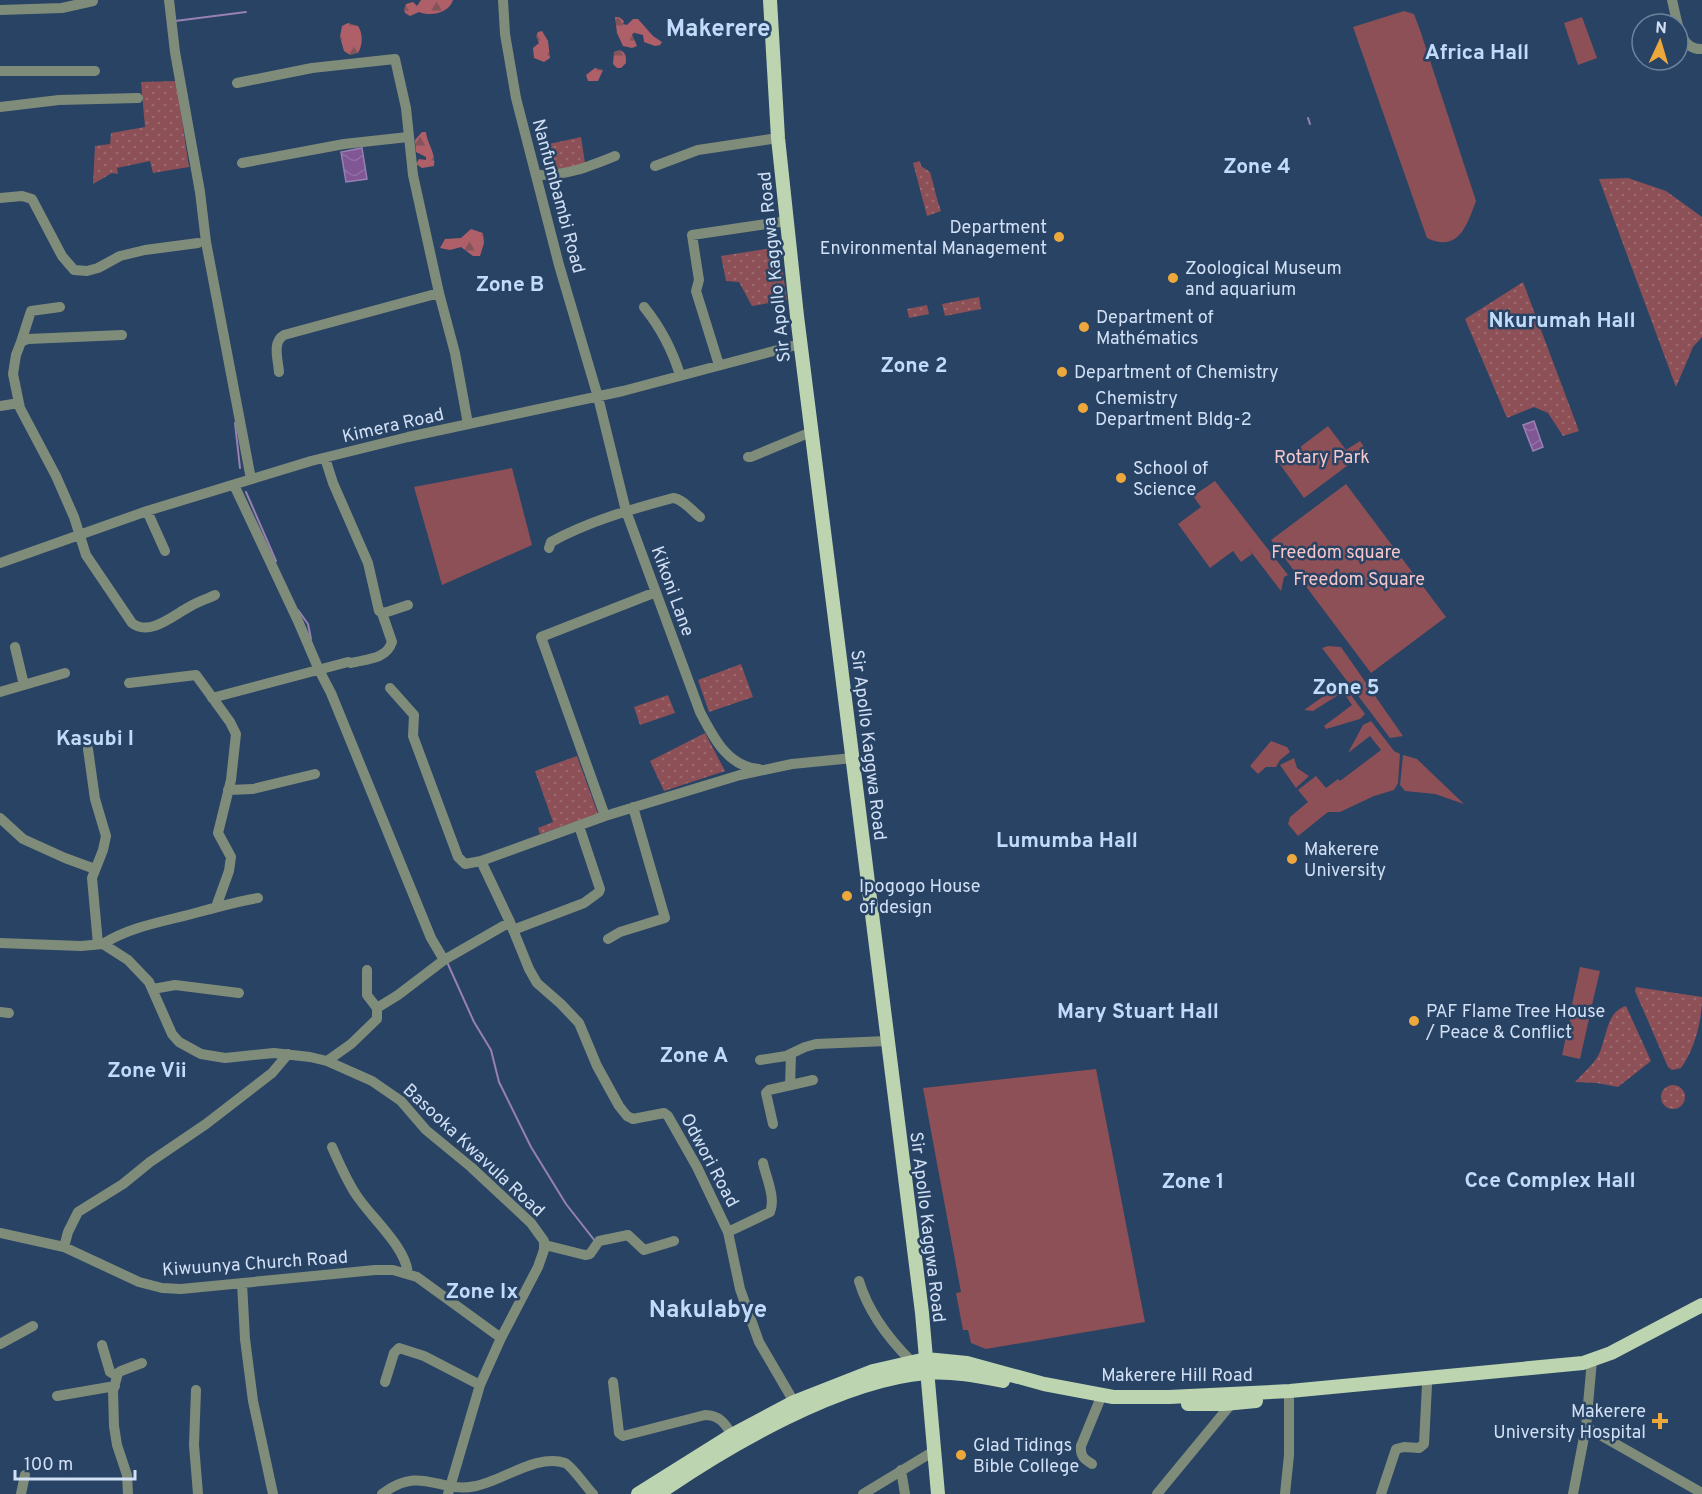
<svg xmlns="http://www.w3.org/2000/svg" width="1702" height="1494" viewBox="0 0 1702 1494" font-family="Overpass,sans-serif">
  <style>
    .grass { fill: url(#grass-dots) }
    .forest { fill: url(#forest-firs) }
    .green { fill: #8c5056 }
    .water { fill: url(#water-waves); stroke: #9880b1; stroke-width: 1.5 }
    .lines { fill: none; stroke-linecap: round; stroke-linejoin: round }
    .stream { stroke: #9880b1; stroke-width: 2 }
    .minor { stroke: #808c7a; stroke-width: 10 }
    .major { stroke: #bdd4b0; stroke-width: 14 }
    .poi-dot { fill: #eda83b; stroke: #294364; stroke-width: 2 }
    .labels { text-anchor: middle; stroke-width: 5; stroke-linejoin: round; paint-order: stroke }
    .street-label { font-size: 18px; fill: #d1e0f5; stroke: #294364 }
    .poi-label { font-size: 18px; fill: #d1e0f5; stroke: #294364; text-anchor: start }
    .park-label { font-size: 18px; fill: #f6c7ca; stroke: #294364 }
    .quarter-label { font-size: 21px; font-weight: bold; fill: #c2dbfb; stroke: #294364 }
    .district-label { font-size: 24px; font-weight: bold; fill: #c2dbfb; stroke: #294364 }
  </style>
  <defs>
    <pattern id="grass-dots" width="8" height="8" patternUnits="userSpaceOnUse" patternTransform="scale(1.5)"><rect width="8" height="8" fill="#8c5056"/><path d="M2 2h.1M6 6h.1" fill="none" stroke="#9b696f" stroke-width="1.8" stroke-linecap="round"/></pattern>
    <pattern id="forest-firs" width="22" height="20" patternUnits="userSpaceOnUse" patternTransform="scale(1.5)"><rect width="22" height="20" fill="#af5f67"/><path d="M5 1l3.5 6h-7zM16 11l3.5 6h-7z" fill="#82545b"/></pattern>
    <pattern id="water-waves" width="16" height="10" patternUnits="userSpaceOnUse" patternTransform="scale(1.5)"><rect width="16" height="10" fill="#805794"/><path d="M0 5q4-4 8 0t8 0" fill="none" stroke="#916fa4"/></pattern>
  </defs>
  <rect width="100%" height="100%" fill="#294364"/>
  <path class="grass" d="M176 81 189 167 153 173 150 161 117 168 118 174 112 173 93 184 95 146 110 144 111 133 145 127 141 82Z
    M581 137 585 163 556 174 540 146Z
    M920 161 921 166 930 172C934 185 936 198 941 211L927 216 913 163Z
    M1628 178 1666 191 1702 217V337L1693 347 1676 387 1599 179Z
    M779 247 787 300 752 306 739 282 726 281 721 256Z
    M1523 282 1579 431 1563 436 1548 413 1534 407 1507 418 1465 319Z
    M979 297 981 309 945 316 942 304Z
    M927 305 929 314 909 318 907 309Z
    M741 664 753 697 709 712 698 680Z
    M668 695 675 713 640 725 634 707Z
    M705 733 725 771 664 791 650 761Z
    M577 756 598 814 540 834 538 828 553 822 535 771Z
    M1636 987 1702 997C1702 1020 1695 1049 1681 1068L1672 1070 1668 1067 1635 991Z
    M1626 1006 1651 1061 1618 1087 1597 1083 1575 1082C1583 1073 1593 1065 1598 1056 1607 1040 1605 1012 1626 1006Z
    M1661 1097a12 12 0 1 1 24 0a12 12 0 1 1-24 0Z"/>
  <path class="forest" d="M421 0H453C449 13 431 17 419 12L410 16 405 13 404 9 406 4 413 2 417 6Z
    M615 17H619L624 21 623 24 627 25 633 19H638L653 36 662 42 660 45 655 46 644 42 643 35 635 33 632 34 637 46 632 48 623 46 617 33Z
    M348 23 358 26C363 34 363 44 358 53L350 55 344 51 340 37 342 26Z
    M542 31 548 41 550 58 544 62 534 58 533 48 539 43 536 36 538 32Z
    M619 50C626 52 626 56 626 63L621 68H617L613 64 614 52Z
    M595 68 603 70 598 81H588L586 75Z
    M422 132H426C427 144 436 152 434 166L422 168 416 164 419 159 426 160V157L416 152 415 140Z
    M471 229 483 233 484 243 480 256H473L461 247 450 250 440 248 445 239 461 238Z"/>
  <path class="green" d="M1404 11 1414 14 1420 30 1476 201C1467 225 1459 253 1427 238L1353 27Z
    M1582 17 1597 58 1578 65 1564 23Z
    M1328 426 1346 450 1360 441 1367 451 1304 498 1279 463Z
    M512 468 532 545 442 585 414 487Z
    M1215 481 1288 575 1284 577 1281 591 1248 548 1252 554 1241 562 1233 551 1210 568 1178 524 1201 507 1193 496Z
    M1346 484 1446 617 1371 673 1271 540Z
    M1328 646 1341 647 1403 736 1390 738 1322 648Z
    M1342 683 1365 714 1360 719 1326 729 1324 726 1352 705 1343 692 1313 711 1304 710Z
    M1371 721 1394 751 1400 754 1398 783 1394 790 1374 796 1340 812H1328L1298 836 1288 824 1290 817 1308 802 1298 790 1316 776 1326 788 1338 779 1340 781 1381 750 1370 736 1348 753 1363 725Z
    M1271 741 1287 747 1290 752 1280 760 1276 767H1266L1258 774 1250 766Z
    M1403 755 1417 759 1464 804 1435 794 1405 791 1400 785Z
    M1294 758 1297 768 1309 776 1296 788 1280 765Z
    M1580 967 1600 971 1590 1013 1571 1009Z
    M1571 1015 1589 1019 1580 1059 1562 1055Z
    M1096 1069 1145 1322 986 1349 971 1343 968 1330H963L956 1293 961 1292 923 1088Z"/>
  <path class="water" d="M362 148 367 179 346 182 341 152Z
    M1534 421 1543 447 1533 451 1523 425Z"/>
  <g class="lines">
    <path class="stream" d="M175 21 246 12
      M1308 118 1310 124
      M235 423 240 468
      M246 492 276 561
      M298 610 308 624 311 639
      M447 962 474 1022 491 1050 499 1082 531 1147 566 1204 595 1241"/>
    <path class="minor" d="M169 0 175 52 200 192 206 242 251 479
      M503 0 505 34 516 98 559 265 598 397 626 511 700 712C713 736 727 767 759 769
      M1672 0C1677 18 1678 50 1702 49
      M0 10 62 8 93 1
      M0 71H95
      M237 83 312 68 395 59 406 108 413 175 439 293 455 353 468 424
      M0 107 59 100 138 98
      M242 163 344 144 408 137
      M655 166 698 150 778 138
      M536 175C566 176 588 167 615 156
      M0 198 22 196 32 199 62 256 74 270 87 271 98 268 120 256 145 250 198 243
      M644 307C661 328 672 349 680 375
      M122 335 28 339 21 342 16 355 13 374 20 408 56 476 74 517 86 555 132 623C149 637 174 615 189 607 197 602 207 599 215 595
      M21 342 31 311 60 307
      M719 365 696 291 699 280 692 235 787 221
      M279 372C278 359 272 342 284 335L439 293
      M0 406 19 403
      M748 457H751L811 432
      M325 458 333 483 368 563 379 611 384 613 408 605
      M234 485 298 621 319 670 331 693 431 938 444 960
      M147 511 165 551
      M549 548 551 542C589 521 632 509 673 498 683 499 692 511 700 517
      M0 563 147 511 311 461 408 437 623 391 800 344
      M15 647 24 685
      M129 683 196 675 230 722 236 734 231 780 218 833 231 857 229 871 216 907
      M390 688 414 715 413 736 458 857 465 864 481 861 605 816 740 775 792 764 853 758
      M0 692 65 673
      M212 698 348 662 351 663C366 659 386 660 392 642L382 613
      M88 749 95 799 106 836 103 850 92 878 98 944
      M228 790 253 789 315 774
      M605 816 541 637 656 592
      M0 818 23 839 65 858 95 869
      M481 861 510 922 529 969 537 983 561 1004 579 1023 597 1066 619 1106 627 1116 633 1119 664 1113 668 1116 697 1167 728 1232 740 1289 759 1342 794 1402
      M513 930 584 903 599 892 600 889 579 826
      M608 939 620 932 665 918 633 807
      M0 943 81 946 103 944 128 960 149 982 172 1034 179 1042 201 1054 225 1058 274 1053 310 1057 327 1061 372 1081 401 1101 426 1130 471 1167 531 1223 544 1241V1250L538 1267 501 1338 480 1385 448 1494
      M103 944C131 926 167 921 199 912 219 907 238 901 258 898
      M153 989 175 985 239 993
      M377 1008 398 995 444 960 510 922
      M0 1012 9 1013
      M760 1060 786 1056 805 1047 816 1044 887 1041
      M327 1061 351 1044 377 1019V1008L367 995V970
      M790 1085 791 1055
      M773 1124 766 1093 769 1090 813 1080
      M332 1147C339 1163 346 1179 355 1193 369 1216 406 1246 408 1274
      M728 1232 770 1212C776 1198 766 1177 763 1163
      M0 1233 64 1247 139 1282 162 1288 181 1289 375 1270H393L417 1277 501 1338
      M545 1245 585 1255 590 1254 599 1241 628 1235 644 1250 674 1241
      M64 1247 68 1232 78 1212 123 1184 150 1162 206 1124 272 1073 288 1054
      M859 1281C868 1311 889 1339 911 1361
      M242 1283 245 1339 253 1401 273 1494
      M0 1344 33 1326
      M102 1345 110 1372 117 1376
      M385 1382 394 1353 399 1348 424 1356 480 1385
      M613 1382 619 1433 623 1436 705 1415C719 1415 725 1423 732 1435
      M196 1390 194 1445 198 1494
      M57 1396 115 1386
      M1586 1427 1702 1493
      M1092 1464C1084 1459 1080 1456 1081 1446L1099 1402
      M901 1470 905 1494
      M21 1494 25 1475
      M128 1494 127 1475 117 1445 114 1426 113 1391 118 1373 121 1371 142 1363
      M382 1494C422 1464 438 1494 476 1486 502 1481 538 1453 565 1463 572 1466 586 1487 593 1494
      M863 1494 934 1451
      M1157 1494 1232 1403
      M1285 1494 1289 1455V1399
      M1381 1494 1396 1449 1404 1447 1419 1448 1424 1444 1427 1385
      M1573 1494 1586 1427 1592 1360"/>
    <path class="major" d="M770 0 778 138 797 316 922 1313 938 1494
      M1188 1404H1224L1256 1401
      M638 1494 732 1435 794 1402 873 1371 926 1359 967 1363 1044 1384 1113 1397H1169L1290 1391 1583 1363 1611 1353 1702 1305
      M658 1494C729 1445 841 1380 926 1373 952 1371 978 1376 1003 1381"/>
  </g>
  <g class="poi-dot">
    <circle cx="1059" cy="237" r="6"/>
    <circle cx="1173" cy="278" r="6"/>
    <circle cx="1084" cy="327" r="6"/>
    <circle cx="1062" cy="372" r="6"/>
    <circle cx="1083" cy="408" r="6"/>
    <circle cx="1121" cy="478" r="6"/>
    <circle cx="1292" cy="859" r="6"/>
    <circle cx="847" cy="896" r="6"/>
    <circle cx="1414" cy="1021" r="6"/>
    <path d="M1657 1412h6v6h6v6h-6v6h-6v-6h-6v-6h6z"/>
    <circle cx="961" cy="1455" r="6"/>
  </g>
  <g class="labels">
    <g class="street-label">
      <text transform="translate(559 196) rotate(75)" y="6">Nanfumbambi Road</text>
      <text transform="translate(774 267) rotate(-96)" y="6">Sir Apollo Kaggwa Road</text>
      <text transform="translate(393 425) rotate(-13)" y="6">Kimera Road</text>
      <text transform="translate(673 591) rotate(70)" y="6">Kikoni Lane</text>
      <text transform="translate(869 745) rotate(83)" y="6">Sir Apollo Kaggwa Road</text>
      <text transform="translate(474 1150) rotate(43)" y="6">Basooka Kwavula Road</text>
      <text transform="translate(710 1160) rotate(62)" y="6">Odwori Road</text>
      <text transform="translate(928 1227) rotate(83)" y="6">Sir Apollo Kaggwa Road</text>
      <text transform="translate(255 1263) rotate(-4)" y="6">Kiwuunya Church Road</text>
      <text x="1177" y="1381">Makerere Hill Road</text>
    </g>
    <g class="poi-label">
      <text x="1047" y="233" text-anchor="end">Department<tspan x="1047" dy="21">Environmental Management</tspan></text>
      <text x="1185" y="274">Zoological Museum<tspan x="1185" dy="21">and aquarium</tspan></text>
      <text x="1096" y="323">Department of<tspan x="1096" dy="21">Mathématics</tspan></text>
      <text x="1074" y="378">Department of Chemistry</text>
      <text x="1095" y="404">Chemistry<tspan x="1095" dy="21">Department Bldg-2</tspan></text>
      <text x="1133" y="474">School of<tspan x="1133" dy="21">Science</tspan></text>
      <text x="1304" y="855">Makerere<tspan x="1304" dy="21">University</tspan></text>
      <text x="859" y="892">Ipogogo House<tspan x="859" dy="21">of design</tspan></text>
      <text x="1426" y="1017">PAF Flame Tree House<tspan x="1426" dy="21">/ Peace &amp; Conflict</tspan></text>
      <text x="1646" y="1417" text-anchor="end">Makerere<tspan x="1646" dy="21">University Hospital</tspan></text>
      <text x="973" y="1451">Glad Tidings<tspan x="973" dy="21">Bible College</tspan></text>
    </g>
    <g class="park-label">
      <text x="1322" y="463">Rotary Park</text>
      <text x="1336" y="558">Freedom square</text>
      <text x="1359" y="585">Freedom Square</text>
    </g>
    <g class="quarter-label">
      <text x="1477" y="59">Africa Hall</text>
      <text x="1257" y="173">Zone 4</text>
      <text x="510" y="291">Zone B</text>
      <text x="1562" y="327">Nkurumah Hall</text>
      <text x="914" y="372">Zone 2</text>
      <text x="1346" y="694">Zone 5</text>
      <text x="95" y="745">Kasubi I</text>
      <text x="1067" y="847">Lumumba Hall</text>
      <text x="1138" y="1018">Mary Stuart Hall</text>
      <text x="694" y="1062">Zone A</text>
      <text x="147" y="1077">Zone Vii</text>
      <text x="1550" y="1187">Cce Complex Hall</text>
      <text x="1193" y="1188">Zone 1</text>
      <text x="482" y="1298">Zone Ix</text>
    </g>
    <g class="district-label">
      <text x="718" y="36">Makerere</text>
      <text x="708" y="1317">Nakulabye</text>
    </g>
  </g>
  <g transform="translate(1660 42) rotate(4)"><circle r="28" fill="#294364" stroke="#6c829e" stroke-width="1.5"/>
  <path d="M0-4.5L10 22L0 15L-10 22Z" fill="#eda83b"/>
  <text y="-9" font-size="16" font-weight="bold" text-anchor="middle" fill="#d1e0f5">N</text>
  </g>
  <path d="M15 1470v9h120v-9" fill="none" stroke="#d1e0f5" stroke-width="3"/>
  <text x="24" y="1470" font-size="18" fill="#d1e0f5" stroke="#294364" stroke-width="4.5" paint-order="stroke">100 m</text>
</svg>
